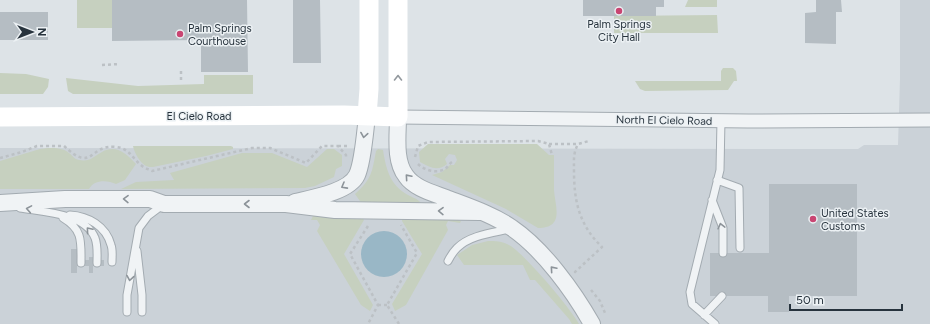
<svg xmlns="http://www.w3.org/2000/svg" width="930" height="324" viewBox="0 0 930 324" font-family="Figtree,sans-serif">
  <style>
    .built { fill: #cbd2d8 }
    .green { fill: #c6d0bf }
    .water { fill: #99b7c6 }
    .building { fill: #b5bdc3 }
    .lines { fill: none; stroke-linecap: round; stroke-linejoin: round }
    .service-casing { stroke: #a3abb1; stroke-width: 9 }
    .minor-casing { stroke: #a3abb1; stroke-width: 15 }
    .tertiary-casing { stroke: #a3abb1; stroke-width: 18 }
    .path { stroke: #bcc1c5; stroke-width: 2.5; stroke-dasharray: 3 3; stroke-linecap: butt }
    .service { stroke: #f0f3f5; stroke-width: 7 }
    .minor { stroke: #f0f3f5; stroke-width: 13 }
    .tertiary { stroke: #f0f3f5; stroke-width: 16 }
    .secondary { stroke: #fff; stroke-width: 19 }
    .oneway { stroke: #93999e }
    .oneway2 { stroke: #8c9399 }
    .poi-dot { fill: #c94572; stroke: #ecf1f4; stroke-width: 1.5 }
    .labels { text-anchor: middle; stroke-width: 3; stroke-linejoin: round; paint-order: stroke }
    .poi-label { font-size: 11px; fill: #27333d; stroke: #ecf1f4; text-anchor: start }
    .street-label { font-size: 11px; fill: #27333d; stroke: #ecf1f4 }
  </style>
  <rect width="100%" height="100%" fill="#dde3e7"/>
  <path class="built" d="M900 0H930V324H0V148L858 149 864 145H898L900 79Z"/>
  <path class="green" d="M77 0H112V28H77Z
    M688 0H717V7H685Z
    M717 15 718 33H614V16Z
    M723 68H733L736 71 737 81H734L728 90 645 91 640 89 635 81H721V71Z
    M0 73 26 74 49 79 48 87 43 94H0Z
    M204 75H253V94H73L68 91 66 78 138 86 204 84Z
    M428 144H537L549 155H554C554 167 554 179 554 190 555 206 565 228 538 228L506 209 432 175 442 172 450 165H454L457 160 455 155 449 154 445 159 447 164C438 172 429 167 420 162L419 152Z
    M133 146H231L233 147V149L206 156 153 167C151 167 148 167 146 166 140 163 134 152 133 146Z
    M48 148C56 148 63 148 69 153 73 156 74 159 79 160 90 162 93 157 102 152 116 144 127 154 136 164L125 180 116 184C108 180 94 179 89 189H0V161L40 149Z
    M327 149H334L342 155V166L336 169 334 177 315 186 305 188 121 189 136 182 174 180 170 173 242 153H272L307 167Z
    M378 149 383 150C386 169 390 185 408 195 411 197 416 198 419 201L420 202 418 204H362L355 194C372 179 372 172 376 151Z
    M313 216H361L364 220 344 254 373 305 370 311 361 305 317 231 320 225 317 220H311Z
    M402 216 451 218 461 221 460 223 448 221 446 225 448 230 406 305 395 311 392 304 422 254 402 221Z
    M488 241C495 241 502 241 509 245 523 252 572 310 579 324H572L569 319 535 280H530L523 265H464L457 255 472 245Z"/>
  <path class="water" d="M361 254a23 23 0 1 1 46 0a23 23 0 1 1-46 0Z"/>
  <path class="building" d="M112 0H247L248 72H201V40L112 41Z
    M293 0H320L321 63H293Z
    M583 0H664V7H656V16H583Z
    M816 0H841L842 12H836V44L805 43V13L816 12Z
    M0 12H48V40H0Z
    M769 184H857V296H789V312H768V296H710V253H769Z
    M71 249H77V260H89V257H93V260H104V266H93V273H89V266H77V273H71Z"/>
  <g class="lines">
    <g class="service-casing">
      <path id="service" d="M717 180 739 188 740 248
        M712 200 723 228V253
        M20 208C43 212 85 213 95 238 98 246 97 255 97 263
        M70 215C88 216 106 226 111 245 113 250 112 256 112 262
        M63 218C83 230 81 241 81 263
        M137 251 142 295V312
        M448 261C450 257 453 252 457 248 470 235 492 233 510 229
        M127 312V295L139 228 148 216 164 204
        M704 315 722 296
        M715 324 692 304 690 292 720 170 721 120"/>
    </g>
    <g class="minor-casing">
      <path id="minor" d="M398 117 748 121 930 120"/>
    </g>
    <g class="tertiary-casing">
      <path id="tertiary" d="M398 117C398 135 394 161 406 176 414 188 433 193 446 198 467 206 494 215 512 228 543 249 574 292 592 324
        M295 202C312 198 349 192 357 175 363 162 365 132 367 116
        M0 203 65 199H150L164 204H286L335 210 480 212"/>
    </g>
    <path class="path" d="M102 65 120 64
      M181 71V81
      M549 144H578
      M338 146H349
      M415 157 418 146 428 142 538 141 549 144 552 155
      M0 158 22 152 37 146H64C94 174 88 144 116 147 129 148 132 158 141 165 144 168 148 169 152 171L252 148H270L306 163 322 146H338L346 155V157
      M418 164C424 170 436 174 445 169 448 167 449 164 452 162V159
      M368 226 350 254 378 305 368 324
      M576 272H575L602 247C579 225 574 201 574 171 574 159 573 154 578 144L589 141
      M591 290 600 301 605 313
      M378 305H387
      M399 324 387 305 417 253 401 225"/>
    <use href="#service" class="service"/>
    <use href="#minor" class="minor"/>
    <use href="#tertiary" class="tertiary"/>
    <path class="secondary" d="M367 116 369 89V0
      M0 117 344 115 398 117V0"/>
  </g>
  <defs><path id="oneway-chevron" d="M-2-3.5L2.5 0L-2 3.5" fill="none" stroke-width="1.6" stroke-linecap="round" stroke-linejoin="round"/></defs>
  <use class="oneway" href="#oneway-chevron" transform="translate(398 78) rotate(-90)"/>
  <g class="oneway2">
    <use href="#oneway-chevron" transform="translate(364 135) rotate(99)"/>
    <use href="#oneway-chevron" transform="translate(408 177) rotate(-131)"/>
    <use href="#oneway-chevron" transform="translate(344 186) rotate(151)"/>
    <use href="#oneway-chevron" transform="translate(126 199) rotate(-179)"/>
    <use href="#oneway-chevron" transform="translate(247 204) rotate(-180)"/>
    <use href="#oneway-chevron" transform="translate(29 209) rotate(-170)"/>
    <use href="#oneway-chevron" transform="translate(441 211) rotate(-179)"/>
    <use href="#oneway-chevron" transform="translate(721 226) rotate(-104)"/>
    <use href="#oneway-chevron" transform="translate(89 230) rotate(-130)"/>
    <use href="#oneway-chevron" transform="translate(553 269) rotate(-131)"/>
    <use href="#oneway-chevron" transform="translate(130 278) rotate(99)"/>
  </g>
  <g class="poi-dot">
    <circle cx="619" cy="11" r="4"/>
    <circle cx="180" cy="34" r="4"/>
    <circle cx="813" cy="219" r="4"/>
  </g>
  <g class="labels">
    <g class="poi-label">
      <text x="619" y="28" text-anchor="middle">Palm Springs<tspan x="619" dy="13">City Hall</tspan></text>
      <text x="188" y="32">Palm Springs<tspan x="188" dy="13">Courthouse</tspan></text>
      <text x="821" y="217">United States<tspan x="821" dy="13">Customs</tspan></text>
    </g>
    <g class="street-label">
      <text x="199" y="120">El Cielo Road</text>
      <text transform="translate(664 120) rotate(1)" y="4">North El Cielo Road</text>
    </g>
  </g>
  <g transform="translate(32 32) rotate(90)" stroke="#ecf1f4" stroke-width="3" paint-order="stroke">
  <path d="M0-3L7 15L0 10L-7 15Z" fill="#27333d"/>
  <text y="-6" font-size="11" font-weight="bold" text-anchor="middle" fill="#27333d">N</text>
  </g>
  <path d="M790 304v6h112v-6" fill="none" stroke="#27333d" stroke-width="2"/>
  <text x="796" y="304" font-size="12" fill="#27333d" stroke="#ecf1f4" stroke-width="3" paint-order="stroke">50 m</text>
</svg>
